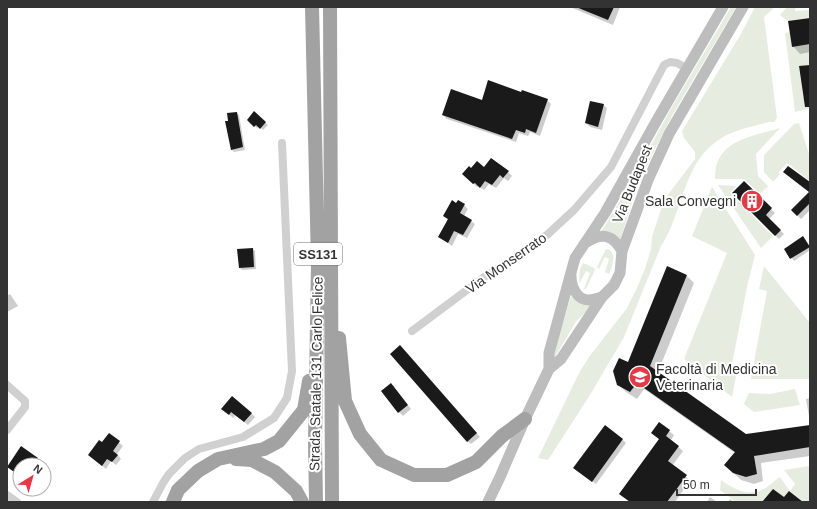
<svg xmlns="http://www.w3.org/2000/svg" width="817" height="509" viewBox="0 0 817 509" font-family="Helvetica,sans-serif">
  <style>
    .green { fill: #e6ecdf }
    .shadow { fill: #0003 }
    .building { fill: #1a1a1a }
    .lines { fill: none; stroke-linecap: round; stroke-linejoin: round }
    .minor { stroke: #d0d0d0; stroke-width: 8 }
    .secondary { stroke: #bdbdbd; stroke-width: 11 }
    .trunk { stroke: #a2a2a2; stroke-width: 14 }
    .labels { text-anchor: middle; stroke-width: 4; stroke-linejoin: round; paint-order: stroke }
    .shield { fill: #fff; stroke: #707070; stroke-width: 1 }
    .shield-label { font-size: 13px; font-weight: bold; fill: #333 }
    .street-label { font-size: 14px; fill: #333; stroke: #fff }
    .poi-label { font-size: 14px; fill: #333; stroke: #fff; text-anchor: end }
  </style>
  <rect width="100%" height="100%" fill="#fff"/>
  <path class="green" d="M731 7H736L673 114 655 149 637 188 620 240 601 232 630 184 669 112Z
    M755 7H775L764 17 777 118 774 122H769C755 126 735 130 723 137 682 160 684 212 661 246L624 337 590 395 548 460 538 458 579 373 589 357 627 308 636 290 645 269 651 249 652 237 664 200 695 159V152L684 138 682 131 741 34Z
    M787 7H796L795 11 810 10V18L788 21 780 15Z
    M790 32 792 47 810 44V65L799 67 803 97 810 96V108L795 112 785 33Z
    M799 123 810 157V181L787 163 778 173 780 174 773 182 764 172V155L794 124Z
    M780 128 756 154 758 176 768 186 760 194 744 179H715C714 140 751 137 780 128Z
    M718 185 736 186 730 193 773 236 761 248Z
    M712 187 755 255 747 287 730 374 736 376 732 397 684 359 727 253 692 236Z
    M606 249 610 250C616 256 612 267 609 274L605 272 609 259 605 257 599 269 597 267Z
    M583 263 594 268 595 270 586 289H584L590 273 586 271 579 284 580 269Z
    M764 266 810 323V379H751L767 291 759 289Z
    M571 296 578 301 592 305 575 323 555 357 553 355Z
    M795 389 800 405 754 412 744 404 749 393 770 394Z
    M810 466V502H803L790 491 784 497 773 489 762 502H736L720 490 721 480C732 488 748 497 762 490 768 487 774 481 780 477L790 491 795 484 784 470Z"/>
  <path class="shadow" d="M570 7H620L613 25Z
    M810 19V52L800 54 793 46Z
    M522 93 547 100 551 104 540 136 530 132 528 136 519 133 516 142 447 119 443 115 482 101Z
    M603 105 607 108 602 130 590 127 586 123Z
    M236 113 239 115 245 150 234 152 231 149 229 122Z
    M255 113 268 125 263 130 259 126 257 128 248 120Z
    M484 168 508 172 512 176 508 181 504 178 496 188 489 184 484 190 479 186 477 187 463 174 471 169Z
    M744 182 775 213 769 219 784 234 779 239 733 193Z
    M810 184V210L801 219 792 210 810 192Z
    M457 204 464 205 468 209 464 216 475 224 467 238 458 234 452 246 440 237 448 220 444 216Z
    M805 240 810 247V250L794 261 785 249Z
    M252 249 255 251 256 269 242 270 240 268Z
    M687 276 694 283 658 372 745 435 810 426V456L761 463 763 481 754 484 741 480 725 465 735 453 644 389 637 399 626 392 618 384 628 364Z
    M10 294 18 306 7 312V296Z
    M404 350 480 437 471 444 467 441Z
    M394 388 411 409 403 416 399 412Z
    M810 398V422L806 399Z
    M223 408 251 413 255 417 248 425 235 415 233 418Z
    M660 424 674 435 671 440 683 451 672 466 690 480 675 502H630L660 440 652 433Z
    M109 434 123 446 117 454 121 459 116 465 111 461 106 469 89 455 102 443Z
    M623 440 626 443 596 484 578 471Z
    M38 459 41 462 40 465H20V476L8 467Z
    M710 497 717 502H707Z
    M730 499 734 502H728Z"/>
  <path class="building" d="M576 7H614L608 20Z
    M810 18V44L792 47 788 21Z
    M810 65V107H805L799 66Z
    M488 80 521 92 522 90 548 99 536 133 526 129 525 133 516 130 512 139 442 115 451 89 482 100Z
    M590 101 604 104 598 127 585 123Z
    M254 111 266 122 260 129 256 125 254 127 247 120Z
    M237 112 243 147 231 150 225 121H228L227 113Z
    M491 158 509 171 503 178 500 175 492 185 485 181 480 188 475 183 473 184 462 174 469 166 471 168 477 161 484 167Z
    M788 166 810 182V203L797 216 791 210 809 192 783 172Z
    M744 181 772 208 766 215 781 230 775 236 732 193Z
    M452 200 456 203 458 200 465 204 460 213 472 220 463 235 454 231 448 243 438 237 448 219 443 216Z
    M803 236 810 247 790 259 784 249Z
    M253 248 254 267 239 268 237 249Z
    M667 266 687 275 650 366 746 434 810 425V447L754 456 757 474 746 477 733 473 724 465 735 452 637 383 630 392 617 385 613 371 619 358 628 362Z
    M400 345 477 433 467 442 390 354Z
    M391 383 408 405 398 413 381 391Z
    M232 396 252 413 244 422 231 412 229 415 221 409Z
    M659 422 670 430 666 436 679 446 668 461 687 475 667 502H630L619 494 659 439 651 433Z
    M605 425 623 439 592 482 573 468Z
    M109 433 120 441 113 451 118 455 112 462 107 459 102 466 88 455 99 440 102 442Z
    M21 446 38 458 35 465H20V476L7 467Z
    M773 489 784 497 789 491 803 502H762Z"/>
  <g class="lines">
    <path class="minor" d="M412 331 487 275 518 257 548 234 574 210 611 167 664 65 670 62 677 63 688 69
      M7 385 25 401V407L7 430
      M7 495 17 502
      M153 502 163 483 169 474 185 458 199 449 243 437 274 418 287 398 292 371 282 143"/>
    <path class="secondary" d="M587 242C602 232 613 235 622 251
      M571 276C571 287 577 300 589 300 594 300 598 298 602 297
      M549 369 561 359 602 297 614 285 620 273 622 251 648 180 669 134 743 7
      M488 502 500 477 525 419 549 369V353L575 258 605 213 657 120 723 7"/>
    <path class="trunk" d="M312 7 318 263 315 443 316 502
      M330 7 332 502
      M339 338 345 401 360 434 381 460 414 475H447L476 462 502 436 525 419
      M236 459 252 460 275 472 296 491 302 502
      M173 502 178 490 198 471 218 459 264 449 279 441 304 410 309 381"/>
  </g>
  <defs>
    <g id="building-disc" transform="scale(1.15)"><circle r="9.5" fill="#e63946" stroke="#fff"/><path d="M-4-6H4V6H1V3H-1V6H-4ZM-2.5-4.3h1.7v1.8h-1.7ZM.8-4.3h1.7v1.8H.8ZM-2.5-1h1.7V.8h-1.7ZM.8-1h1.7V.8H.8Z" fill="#fff"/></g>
    <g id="university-disc" transform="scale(1.15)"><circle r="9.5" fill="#e63946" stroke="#fff"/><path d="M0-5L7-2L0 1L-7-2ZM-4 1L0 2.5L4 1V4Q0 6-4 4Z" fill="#fff"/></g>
  </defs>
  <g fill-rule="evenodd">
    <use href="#building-disc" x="752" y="201"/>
    <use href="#university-disc" x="640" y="377"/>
  </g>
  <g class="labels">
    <rect class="shield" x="294" y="243" width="48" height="22" rx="3"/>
    <g class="shield-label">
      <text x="318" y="259">SS131</text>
    </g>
    <g class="street-label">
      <text transform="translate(632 184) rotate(-68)" y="5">Via Budapest</text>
      <text transform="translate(506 263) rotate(-35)" y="5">Via Monserrato</text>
      <text transform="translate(316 374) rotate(-89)" y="5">Strada Statale 131 Carlo Felice</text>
    </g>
    <g class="poi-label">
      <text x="736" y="206">Sala Convegni</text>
      <text x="656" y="374" text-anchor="start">Facoltà di Medicina<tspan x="656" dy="16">Veterinaria</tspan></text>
    </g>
  </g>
  <rect width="817" height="509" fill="none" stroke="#333333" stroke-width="16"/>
  <g transform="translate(32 477) rotate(37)"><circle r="19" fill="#ffffff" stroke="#adadad"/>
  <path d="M0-3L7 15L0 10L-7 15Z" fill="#e63946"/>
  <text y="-6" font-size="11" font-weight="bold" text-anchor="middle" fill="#333333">N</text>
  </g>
  <path d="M677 489v6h79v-6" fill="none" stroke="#333333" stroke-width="2"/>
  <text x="683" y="489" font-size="12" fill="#333333" stroke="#ffffff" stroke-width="3" paint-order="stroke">50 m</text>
</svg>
